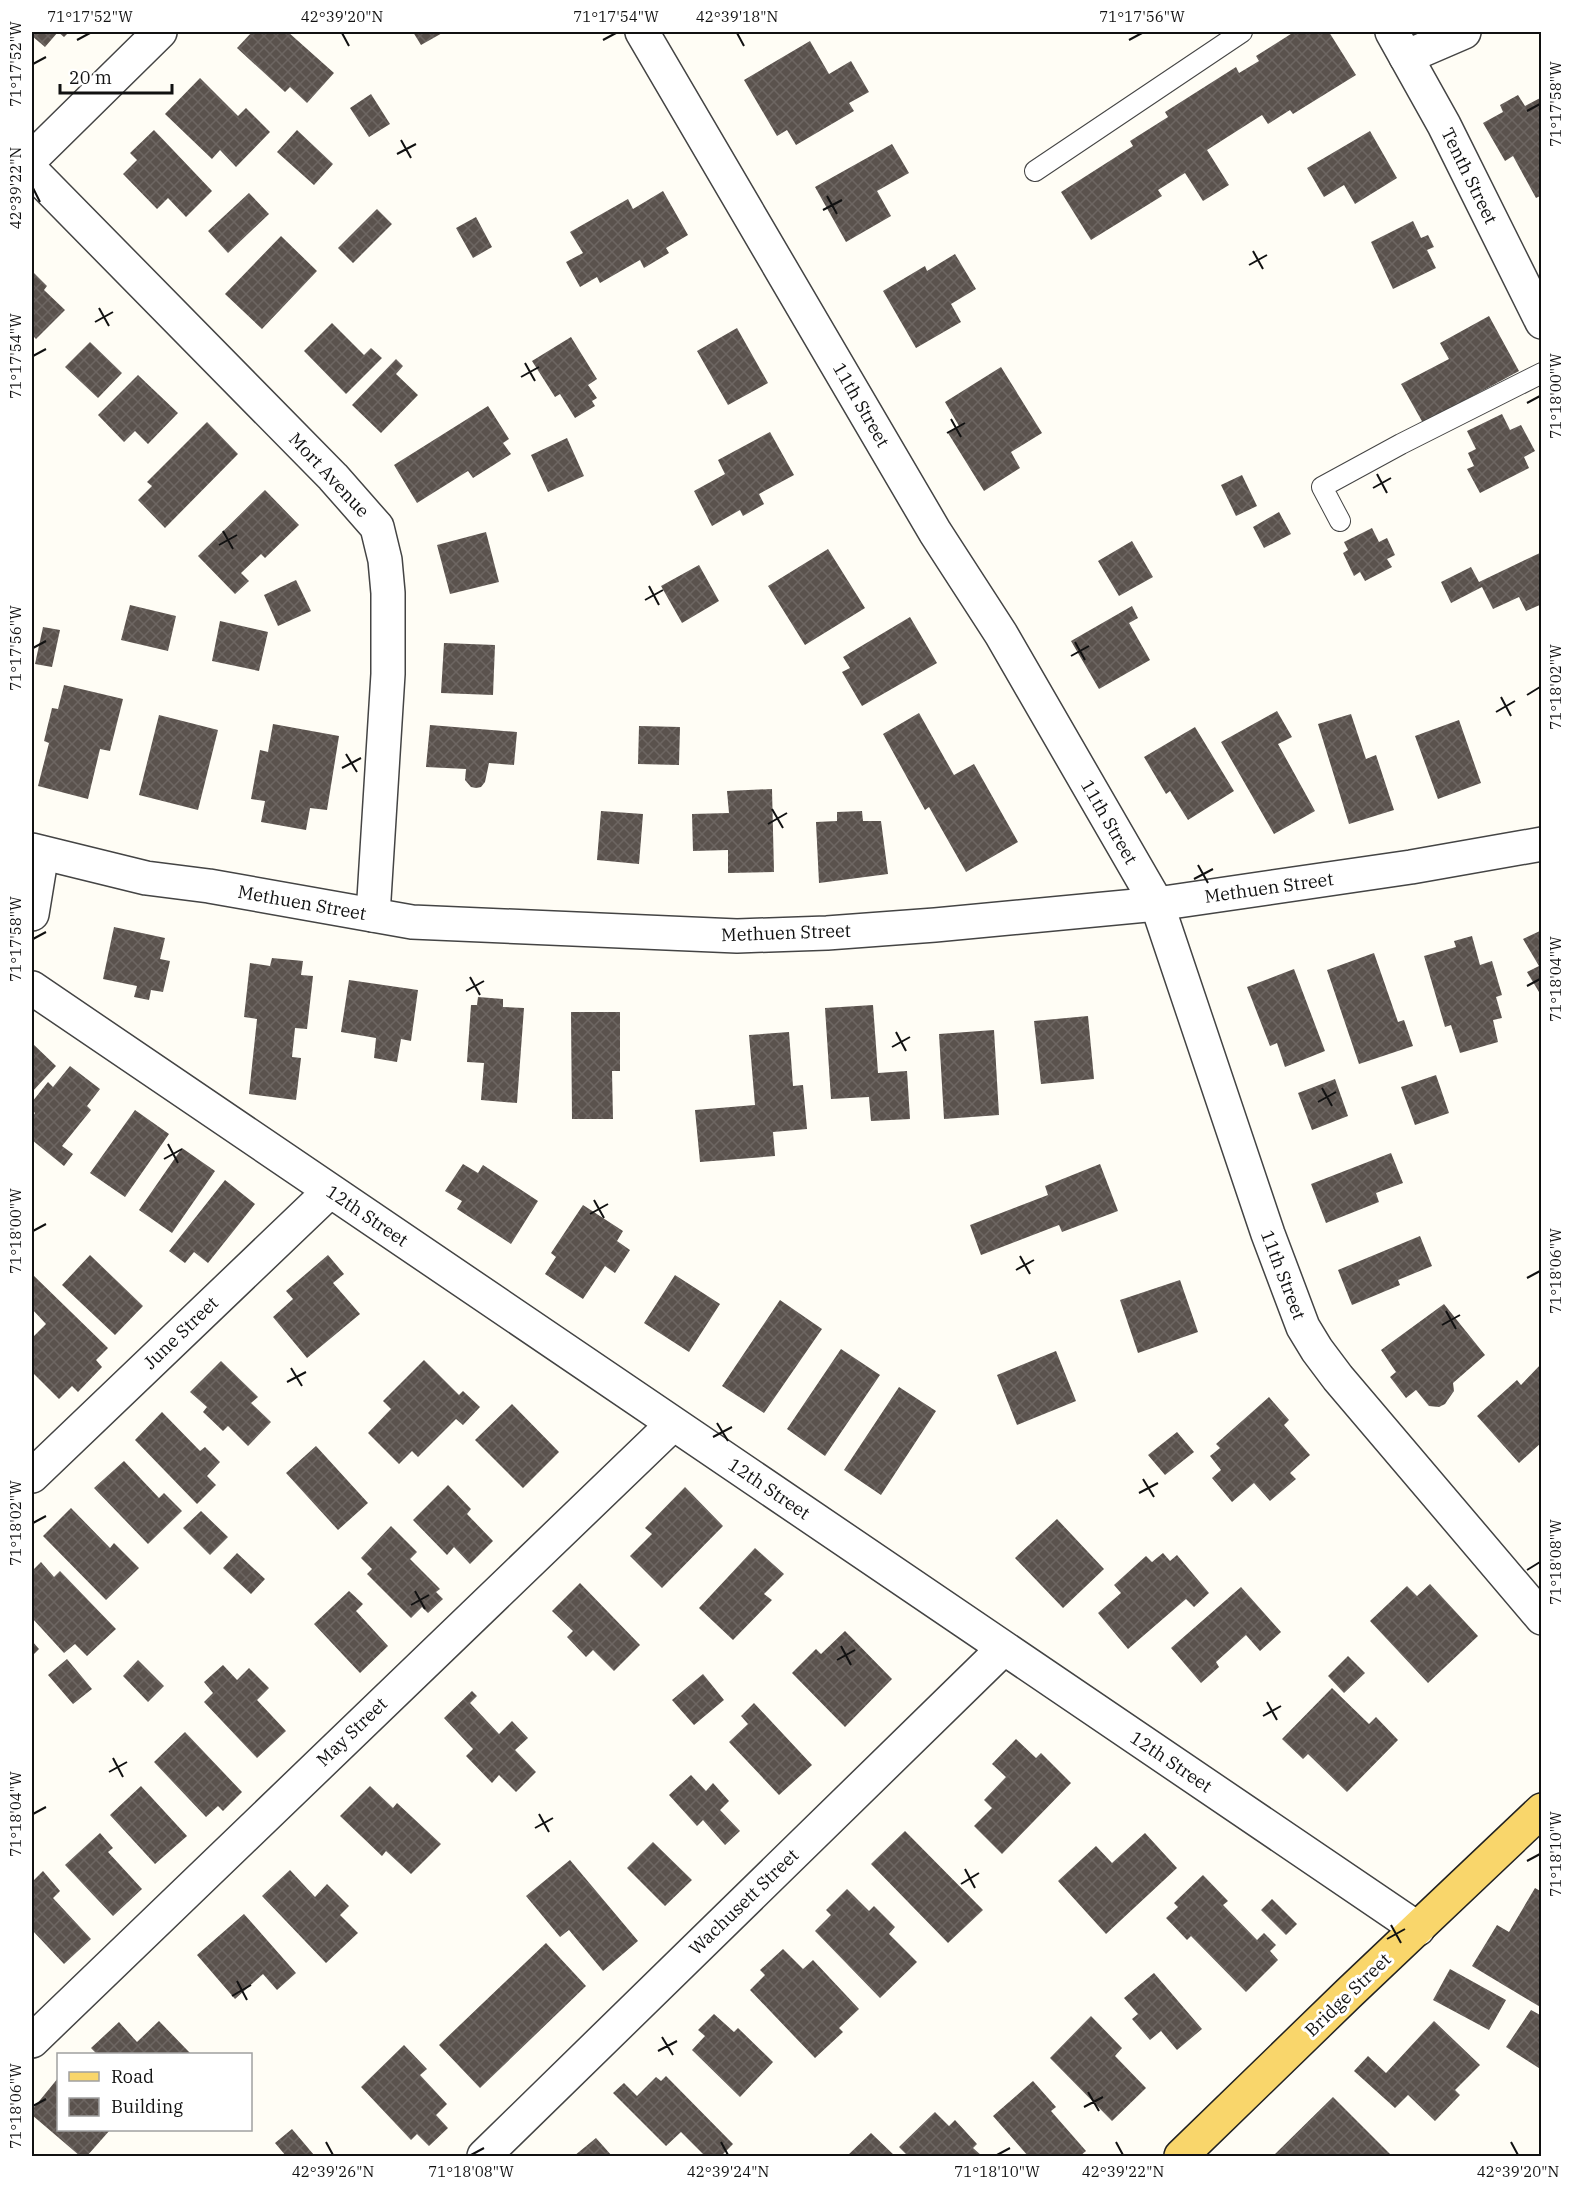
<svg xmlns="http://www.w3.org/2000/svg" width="1573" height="2188" viewBox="0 0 1573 2188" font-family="'IBM Plex Serif',serif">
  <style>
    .building { fill: url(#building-cross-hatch) }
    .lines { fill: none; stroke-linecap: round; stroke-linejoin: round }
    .service-casing { stroke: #444; stroke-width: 22 }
    .minor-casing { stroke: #444; stroke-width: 36 }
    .tertiary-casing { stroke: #444; stroke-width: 36 }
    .primary-casing { stroke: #222; stroke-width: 36 }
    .service { stroke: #fff; stroke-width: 20 }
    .minor { stroke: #fff; stroke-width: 33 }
    .tertiary { stroke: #fff; stroke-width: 33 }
    .primary { stroke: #f9d66b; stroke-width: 33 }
    .ticks { fill: none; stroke: #111; stroke-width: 2 }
    .labels { text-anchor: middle; stroke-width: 6; stroke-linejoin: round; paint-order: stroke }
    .street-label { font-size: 18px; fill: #111; stroke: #fff }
    .neatline { fill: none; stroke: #111; stroke-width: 2 }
    .ticks-label { font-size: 15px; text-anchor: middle; fill: #111 }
  </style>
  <defs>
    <pattern id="building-cross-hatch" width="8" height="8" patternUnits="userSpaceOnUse" patternTransform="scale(1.5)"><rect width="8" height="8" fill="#5a524d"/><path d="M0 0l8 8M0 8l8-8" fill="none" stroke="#6d6662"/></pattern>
  </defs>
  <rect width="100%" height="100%" fill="#fffdf5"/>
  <path class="building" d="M32 32H69L64 37 58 32 45 47 32 36Z
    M252 32 265 33 288 32 334 73 307 103 290 87 285 92 237 48Z
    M413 32H444L421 45Z
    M1294 32H1329L1356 75 1293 114 1290 110 1268 124 1262 115 1207 150 1229 185 1203 201 1185 173 1158 190 1162 196 1091 240 1061 192 1133 146 1130 141 1168 117 1165 112 1236 67 1239 73 1259 61 1256 56Z
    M810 41 829 74 851 61 869 92 849 103 854 111 796 145 787 130 777 136 744 80Z
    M200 78 238 116 246 108 270 132 236 167 220 150 212 159 165 114Z
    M371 94 390 124 369 137 350 108Z
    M1518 95 1525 106 1542 97V195L1536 198 1513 156 1505 161 1483 123 1503 112 1500 105Z
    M154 130 212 191 186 217 168 198 157 209 123 174 137 160 130 153Z
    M297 130 333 164 314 185 277 152Z
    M1370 131 1397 178 1355 204 1344 185 1324 197 1307 168Z
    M892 144 909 173 877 191 891 216 846 242 815 187Z
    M663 191 688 235 666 248 669 253 644 268 640 260 600 283 597 277 580 287 566 262 583 253 570 232 628 199 633 209Z
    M249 193 269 214 228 253 208 231Z
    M377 209 392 224 353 263 338 248Z
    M476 217 492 247 473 258 456 228Z
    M1413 221 1421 238 1428 235 1434 247 1427 250 1436 268 1393 289 1371 242Z
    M281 236 317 271 262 329 225 294Z
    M955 254 976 289 951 304 961 322 916 348 883 291 925 266 927 271Z
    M32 271 47 286 44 290 65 310 36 339 32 335Z
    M1489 316 1519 371 1423 423 1401 384 1449 359 1440 343Z
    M332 323 364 355 371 348 382 358 346 394 304 351Z
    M737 328 768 383 728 405 697 351Z
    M571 337 597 379 588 385 597 398 592 401 595 406 575 418 560 394 555 397 532 361Z
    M90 342 122 373 98 398 65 367Z
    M396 359 403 366 396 374 418 395 381 433 352 405Z
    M1001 367 1042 433 1011 452 1020 468 984 491 948 433 959 426 945 402Z
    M138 375 178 413 148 444 135 431 124 442 98 415Z
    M488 406 509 439 503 443 511 454 473 478 468 471 417 503 394 465Z
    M1502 414 1510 430 1521 425 1535 451 1524 457 1529 468 1480 493 1467 469 1474 466 1468 453 1476 449 1467 431Z
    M207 422 238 454 165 528 138 500 152 486 147 482Z
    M770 432 794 475 759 494 764 504 743 516 740 510 712 526 694 491 725 474 718 460Z
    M567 438 584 476 548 492 531 455Z
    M1242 475 1257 506 1236 516 1221 485Z
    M265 490 299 525 265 558 261 554 241 573 249 581 235 594 198 556Z
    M1279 512 1291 534 1264 548 1253 527Z
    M1372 528 1379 542 1387 538 1395 555 1387 559 1392 567 1365 581 1360 572 1354 576 1343 553 1348 550 1344 542Z
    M486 532 499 582 450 594 437 545Z
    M1132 541 1153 577 1119 596 1098 561Z
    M828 549 865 608 805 645 768 586Z
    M1542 552V604L1526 611 1519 597 1493 609 1482 587 1451 603 1441 582 1471 567 1479 582Z
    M699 565 719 601 682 623 661 586Z
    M296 580 311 611 278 626 264 595Z
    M130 605 176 616 168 651 121 640Z
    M1132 606 1138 618 1129 623 1150 660 1099 689 1071 641Z
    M910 617 937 663 862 706 842 672 850 668 843 657Z
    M220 621 268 632 259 671 212 661Z
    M43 627 60 630 52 667 35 664Z
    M444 643 495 645 493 695 441 693Z
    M64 685 123 699 110 751 100 749 88 799 38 786 49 743 44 741 52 708 58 709Z
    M1277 711 1292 737 1278 744 1315 811 1274 834 1221 742Z
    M919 713 954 775 974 764 1018 842 966 872 929 807 925 810 883 734Z
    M1351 714 1366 759 1376 755 1394 810 1349 824 1318 724Z
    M159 715 218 730 198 810 139 795Z
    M1459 720 1481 783 1438 799 1415 736Z
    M273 724 339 736 327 810 310 808 306 830 261 822 265 801 251 799 260 750 268 752Z
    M430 725 517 732 514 765 489 763 485 782 481 787 476 788 471 787 465 780 466 769 426 767Z
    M639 726 680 727 679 765 638 764Z
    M1195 727 1234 791 1188 820 1170 791 1166 794 1144 757Z
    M772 789 774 872 728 873V850L693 851 692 814 729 813 727 791Z
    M601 811 643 814 639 864 597 860Z
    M862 811 863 821H881L888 874 819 883 816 822 837 821V812Z
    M114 927 165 938 160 959 170 961 163 992 151 990 149 1000 134 997 137 986 103 979Z
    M1542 930V997L1527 972 1539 966 1523 939Z
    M1472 936 1480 965 1492 961 1502 995 1496 997 1502 1018 1493 1020 1498 1042 1460 1053 1451 1025 1445 1027 1424 956 1456 947 1454 941Z
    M1374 953 1398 1022 1404 1020 1413 1046 1359 1064 1327 970Z
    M272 958 303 961 301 975 313 976 307 1029 295 1028 292 1057 301 1058 296 1100 249 1094 257 1019 244 1017 250 963 270 966Z
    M1294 969 1325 1051 1285 1067 1277 1043 1270 1046 1247 987Z
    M349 980 418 990 411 1041 401 1039 397 1062 374 1058 376 1038 341 1032Z
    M478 997 503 999V1007L524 1008 517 1103 481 1100 484 1063 467 1062 471 1005H477Z
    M873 1005 878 1073 907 1071 910 1119 871 1121 869 1097 831 1099 825 1008Z
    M571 1012H620V1071H612L613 1119H572Z
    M1088 1016 1094 1079 1041 1084 1034 1021Z
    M994 1030 999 1115 944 1119 939 1034Z
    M789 1032 793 1086 803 1085 807 1129 773 1132 775 1156 700 1162 695 1110 755 1105 749 1035Z
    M32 1043 56 1066 32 1092Z
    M70 1066 100 1089 87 1106 91 1110 62 1146 73 1154 64 1166 32 1140V1117L35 1113 32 1110V1102L48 1082 53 1087Z
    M1436 1075 1449 1113 1415 1125 1401 1087Z
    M1335 1079 1348 1116 1312 1130 1298 1093Z
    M135 1110 169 1134 125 1197 90 1173Z
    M182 1148 215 1171 172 1233 139 1210Z
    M1391 1153 1403 1183 1376 1193 1379 1202 1326 1223 1311 1184Z
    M463 1164 478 1173 483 1165 538 1201 511 1244 457 1209 462 1201 445 1191Z
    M1100 1164 1118 1211 1062 1232 1059 1225 981 1255 970 1225 1048 1195 1045 1186Z
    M225 1180 255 1204 208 1263 194 1252 185 1263 169 1251Z
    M583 1205 623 1231 617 1241 630 1250 615 1273 605 1266 583 1299 545 1274 556 1257 551 1253Z
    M1420 1236 1432 1266 1398 1280 1400 1285 1352 1305 1338 1270Z
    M90 1255 143 1306 115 1335 62 1285Z
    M328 1255 344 1274 333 1283 360 1314 307 1358 273 1317 293 1299 286 1291Z
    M32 1274 108 1348 96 1360 102 1367 78 1392 72 1386 59 1399 32 1372V1335L33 1337 46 1324 32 1309Z
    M675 1275 720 1304 689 1352 644 1323Z
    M1180 1280 1198 1332 1138 1353 1120 1300Z
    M780 1300 822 1329 764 1413 722 1386Z
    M1444 1304 1485 1355 1453 1383 1454 1391 1445 1404 1439 1407 1429 1406 1416 1390 1406 1398 1390 1377 1396 1372 1381 1350Z
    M841 1349 880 1375 825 1456 787 1429Z
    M1056 1351 1076 1401 1017 1425 997 1375Z
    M424 1360 459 1395 463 1391 480 1407 463 1425 456 1419 418 1457 412 1451 399 1464 368 1433 391 1409 383 1401Z
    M221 1361 258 1397 251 1403 271 1422 248 1446 228 1426 223 1431 203 1412 207 1407 190 1392Z
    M1542 1363V1442L1519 1463 1477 1416 1517 1380 1521 1385Z
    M899 1387 936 1411 881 1495 844 1470Z
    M1269 1397 1289 1420 1284 1425 1310 1455 1290 1473 1296 1479 1270 1501 1254 1483 1232 1502 1212 1478 1221 1470 1210 1456 1220 1448 1216 1444Z
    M512 1404 559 1452 523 1488 475 1440Z
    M162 1412 200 1451 205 1447 220 1462 207 1476 216 1485 197 1504 135 1440Z
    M1177 1432 1194 1452 1165 1475 1148 1455Z
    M316 1446 368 1503 338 1530 286 1473Z
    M124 1461 159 1498 164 1493 182 1511 148 1544 94 1488Z
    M448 1485 471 1509 467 1514 493 1541 470 1564 454 1547 447 1555 413 1520Z
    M685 1487 723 1526 662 1588 630 1556 652 1534 645 1528Z
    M71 1508 110 1548 114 1543 139 1568 106 1600 43 1536Z
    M201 1511 228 1537 210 1555 183 1528Z
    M1057 1519 1104 1569 1063 1608 1015 1558Z
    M391 1526 417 1552 410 1559 440 1589 436 1592 443 1599 428 1613 422 1607 411 1618 367 1574 372 1569 361 1558Z
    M755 1548 784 1574 764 1594 772 1600 733 1640 699 1608Z
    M237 1553 265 1579 251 1594 223 1568Z
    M1163 1553 1170 1561 1177 1555 1209 1593 1194 1607 1186 1599 1128 1649 1098 1613 1121 1593 1114 1585 1146 1556 1152 1562Z
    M41 1562 54 1577 60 1571 116 1629 87 1656 75 1644 64 1653 32 1618V1571Z
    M580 1583 640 1645 614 1671 593 1650 586 1657 567 1637 573 1631 552 1611Z
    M1430 1584 1478 1636 1428 1683 1370 1621 1407 1586 1417 1596Z
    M1241 1587 1281 1632 1260 1651 1246 1635 1216 1662 1219 1667 1201 1683 1171 1648Z
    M349 1591 363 1604 356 1611 388 1646 360 1673 314 1624Z
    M845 1631 892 1679 845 1727 792 1673 816 1649 821 1654Z
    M32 1641 39 1649 32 1656Z
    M1348 1656 1365 1673 1344 1693 1328 1676Z
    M67 1659 92 1689 73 1704 48 1675Z
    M138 1660 164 1686 148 1702 123 1676Z
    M223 1665 237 1680 249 1668 269 1688 257 1700 286 1731 257 1758 204 1702 213 1693 204 1682Z
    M703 1674 724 1700 694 1725 672 1700Z
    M1332 1688 1369 1724 1376 1717 1398 1740 1347 1792 1308 1754 1303 1759 1282 1739Z
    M472 1691 477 1696 470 1703 499 1734 512 1721 528 1738 515 1750 536 1772 516 1792 499 1775 492 1783 466 1756 473 1749 444 1718Z
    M754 1703 812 1765 779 1795 729 1742 748 1724 741 1716Z
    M185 1732 242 1792 223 1811 218 1806 206 1817 154 1762Z
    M1016 1739 1036 1758 1041 1753 1071 1783 1002 1854 974 1826 992 1808 984 1800 1006 1777 992 1764Z
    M691 1775 706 1791 713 1783 729 1801 720 1810 740 1831 725 1845 703 1820 697 1826 669 1795Z
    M141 1786 187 1836 155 1864 110 1815Z
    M370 1786 393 1808 397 1803 441 1844 411 1874 386 1851 382 1856 340 1816Z
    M905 1831 983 1910 948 1943 871 1864Z
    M100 1833 113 1848 108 1852 142 1889 113 1916 65 1865Z
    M1145 1833 1177 1868 1106 1934 1058 1881 1096 1846 1112 1863Z
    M653 1842 692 1880 665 1906 627 1868Z
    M570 1860 638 1941 603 1971 569 1930 560 1937 526 1896Z
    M290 1870 315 1897 327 1884 349 1906 340 1915 358 1933 326 1963 262 1896Z
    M43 1871 60 1891 53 1898 91 1939 64 1964 32 1930V1882Z
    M1203 1875 1228 1901 1223 1905 1257 1940 1264 1933 1276 1945 1270 1951 1278 1960 1246 1992 1191 1936 1187 1940 1166 1918 1178 1907 1174 1903Z
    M1535 1888 1542 1892V2008L1472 1966 1497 1925 1509 1932Z
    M847 1889 869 1911 874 1906 895 1927 889 1934 917 1962 880 1998 815 1931 831 1915 826 1910Z
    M1272 1899 1297 1924 1286 1935 1261 1910Z
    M244 1914 296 1973 277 1990 263 1974 235 1999 197 1955Z
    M546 1943 586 1986 480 2088 439 2045Z
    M783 1949 803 1969 813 1960 859 2009 839 2028 843 2032 815 2058 750 1990 765 1975 760 1970Z
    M1450 1969 1506 2000 1489 2030 1433 2000Z
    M1154 1973 1202 2029 1177 2050 1161 2031 1150 2040 1132 2019 1138 2014 1124 1998Z
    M1531 2010 1542 2016V2070L1506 2047Z
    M714 2014 734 2032 738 2028 773 2062 740 2097 692 2050 705 2036 698 2030Z
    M1091 2016 1122 2048 1115 2056 1146 2088 1112 2121 1050 2058Z
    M159 2021 190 2053 188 2054H97L91 2048 119 2022 137 2042Z
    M1434 2021 1480 2065 1455 2090 1460 2095 1435 2121 1408 2095 1395 2108 1354 2071 1368 2056 1386 2073Z
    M404 2045 427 2069 420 2075 447 2104 436 2115 448 2128 429 2146 417 2134 411 2140 361 2087Z
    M666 2076 733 2144 721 2156H705L681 2132 666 2146 613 2093 624 2083 637 2096 656 2077 661 2081Z
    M58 2078V2130H110L87 2156H80L32 2115V2110Z
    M1033 2081 1056 2107 1051 2111 1086 2151 1080 2156H1028L993 2116Z
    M1333 2097 1392 2156H1273Z
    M935 2112 949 2126 955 2120 977 2144 973 2148 982 2156H908L899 2147Z
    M292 2129 314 2155 313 2156H286L275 2143Z
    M871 2133 895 2156H847Z
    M596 2138 612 2156H574Z"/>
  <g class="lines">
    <g class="service-casing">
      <path id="service" d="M1035 171 1242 32
        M1340 521 1322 487 1401 444 1542 373"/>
    </g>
    <g class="minor-casing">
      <path id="minor" d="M642 32 935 532 1001 634 1157 904 1268 1234 1303 1327 1317 1350 1338 1378 1542 1618
        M1406 57 1464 32
        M32 171 333 477 377 527 385 560 388 593V674L373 915
        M32 914 42 853
        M32 988 1418 1929
        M32 1476 330 1191
        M32 2041 673 1424
        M484 2156 1004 1648"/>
    </g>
    <g class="tertiary-casing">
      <path id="tertiary" d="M1392 32 1444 125 1542 322
        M32 158 160 32
        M32 850 146 878 209 886 412 922 737 936 827 933 935 925 1157 904 1411 867 1542 844"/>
    </g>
    <g class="primary-casing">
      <path id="primary" d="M1181 2156 1349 1993 1542 1810"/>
    </g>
    <use href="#service" class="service"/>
    <use href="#minor" class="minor"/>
    <use href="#tertiary" class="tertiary"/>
    <use href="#primary" class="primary"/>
  </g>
  <path class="ticks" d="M342 33 349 46M737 33 744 46M77 40 90 33M603 40 616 33M1129 40 1142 33M33 64 46 57M1527 111 1540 104M401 140 411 158M397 154 416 144M33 188 40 202M827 196 837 214M823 210 842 200M1253 251 1263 269M1249 265 1267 255M99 308 109 326M95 322 113 312M33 356 46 349M525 363 535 381M521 377 539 367M1527 403 1540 396M951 419 961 437M947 433 965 423M1377 474 1387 493M1373 488 1391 478M223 531 233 549M219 545 237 535M649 586 659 605M645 600 663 590M1075 642 1085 660M33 648 46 641M1071 656 1089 646M1527 695 1540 687M1501 697 1511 716M1496 712 1515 701M346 754 357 772M342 768 361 758M772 809 783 828M768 824 787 813M1198 865 1208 883M1194 879 1213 869M33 939 46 932M470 977 480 995M1527 986 1540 979M466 991 484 981M896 1032 906 1051M892 1047 910 1037M1322 1088 1332 1106M1318 1102 1336 1092M168 1144 178 1163M164 1159 182 1149M594 1200 604 1218M590 1214 608 1204M33 1231 46 1224M1020 1256 1030 1274M1016 1270 1034 1260M1527 1278 1540 1271M1446 1311 1456 1329M1442 1325 1460 1315M291 1368 302 1386M287 1382 306 1372M717 1423 728 1441M713 1437 732 1427M1143 1479 1154 1497M1139 1493 1158 1483M33 1523 46 1516M1527 1570 1540 1562M415 1591 425 1609M411 1605 429 1595M841 1646 851 1665M837 1660 855 1650M1267 1702 1277 1720M1263 1716 1281 1706M113 1758 123 1777M109 1772 127 1762M33 1814 46 1807M539 1814 549 1832M535 1828 553 1818M1527 1861 1540 1854M965 1869 975 1888M961 1884 979 1873M1391 1925 1401 1943M1387 1939 1405 1929M237 1981 247 2000M232 1996 251 1985M662 2037 673 2055M658 2051 677 2041M1088 2092 1099 2111M33 2106 46 2099M1084 2107 1103 2097M326 2142 333 2155M721 2142 728 2155M1116 2142 1123 2155M1511 2142 1518 2155M471 2155 484 2148M997 2155 1010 2148"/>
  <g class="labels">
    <g class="street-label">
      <text transform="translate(1469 176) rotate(64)" y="6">Tenth Street</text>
      <text transform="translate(861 405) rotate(60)" y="6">11th Street</text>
      <text transform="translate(329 475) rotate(47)" y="6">Mort Avenue</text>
      <text transform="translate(1109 822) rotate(60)" y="6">11th Street</text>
      <text transform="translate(1269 888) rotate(-8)" y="6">Methuen Street</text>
      <text transform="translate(302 903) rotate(10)" y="6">Methuen Street</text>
      <text transform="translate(786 933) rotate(-2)" y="6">Methuen Street</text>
      <text transform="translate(367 1216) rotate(34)" y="6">12th Street</text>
      <text transform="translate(1283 1275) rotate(69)" y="6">11th Street</text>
      <text transform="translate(181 1333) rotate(-44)" y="6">June Street</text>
      <text transform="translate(769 1489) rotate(34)" y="6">12th Street</text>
      <text transform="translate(352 1732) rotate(-44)" y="6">May Street</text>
      <text transform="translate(1171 1762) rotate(34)" y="6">12th Street</text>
      <text transform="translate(744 1902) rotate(-44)" y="6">Wachusett Street</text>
      <text transform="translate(1348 1995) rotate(-44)" y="6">Bridge Street</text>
    </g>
  </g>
  <rect width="1573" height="2188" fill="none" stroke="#ffffff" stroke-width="66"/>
  <rect x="57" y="2053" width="195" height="78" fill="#ffffff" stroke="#a0a0a0" stroke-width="1.5"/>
  <rect x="69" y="2072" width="30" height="9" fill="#f9d66b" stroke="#a0a0a0" stroke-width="1.5"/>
  <text x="111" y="2083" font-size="18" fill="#111111">Road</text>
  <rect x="69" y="2098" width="30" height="18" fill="url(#building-cross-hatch)" stroke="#a0a0a0" stroke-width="1.5"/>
  <text x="111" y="2113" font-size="18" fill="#111111">Building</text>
  <path d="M60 84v9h112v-9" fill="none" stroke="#111111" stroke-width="3"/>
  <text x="69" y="84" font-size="18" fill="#111111" stroke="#ffffff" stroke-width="4.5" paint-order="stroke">20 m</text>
  <rect x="33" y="33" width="1507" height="2122" class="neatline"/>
  <g class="ticks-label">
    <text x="90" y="22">71°17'52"W</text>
    <text x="342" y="22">42°39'20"N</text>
    <text x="616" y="22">71°17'54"W</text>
    <text x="737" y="22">42°39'18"N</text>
    <text x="1142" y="22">71°17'56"W</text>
    <text transform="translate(16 64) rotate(-90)" y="5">71°17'52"W</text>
    <text transform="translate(1556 104) rotate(-90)" y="5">71°17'58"W</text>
    <text transform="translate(16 188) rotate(-90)" y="5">42°39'22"N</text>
    <text transform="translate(16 356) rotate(-90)" y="5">71°17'54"W</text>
    <text transform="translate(1556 396) rotate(-90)" y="5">71°18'00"W</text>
    <text transform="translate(16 648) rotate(-90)" y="5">71°17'56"W</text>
    <text transform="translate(1556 687) rotate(-90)" y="5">71°18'02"W</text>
    <text transform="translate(16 939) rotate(-90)" y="5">71°17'58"W</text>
    <text transform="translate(1556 979) rotate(-90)" y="5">71°18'04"W</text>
    <text transform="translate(16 1231) rotate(-90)" y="5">71°18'00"W</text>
    <text transform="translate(1556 1271) rotate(-90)" y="5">71°18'06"W</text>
    <text transform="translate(16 1523) rotate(-90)" y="5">71°18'02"W</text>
    <text transform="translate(1556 1562) rotate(-90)" y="5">71°18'08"W</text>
    <text transform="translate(16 1814) rotate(-90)" y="5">71°18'04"W</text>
    <text transform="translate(1556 1854) rotate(-90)" y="5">71°18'10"W</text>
    <text transform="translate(16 2106) rotate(-90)" y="5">71°18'06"W</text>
    <text x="333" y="2177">42°39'26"N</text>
    <text x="471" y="2177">71°18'08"W</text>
    <text x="728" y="2177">42°39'24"N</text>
    <text x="997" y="2177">71°18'10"W</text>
    <text x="1123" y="2177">42°39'22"N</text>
    <text x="1518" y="2177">42°39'20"N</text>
  </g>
</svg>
